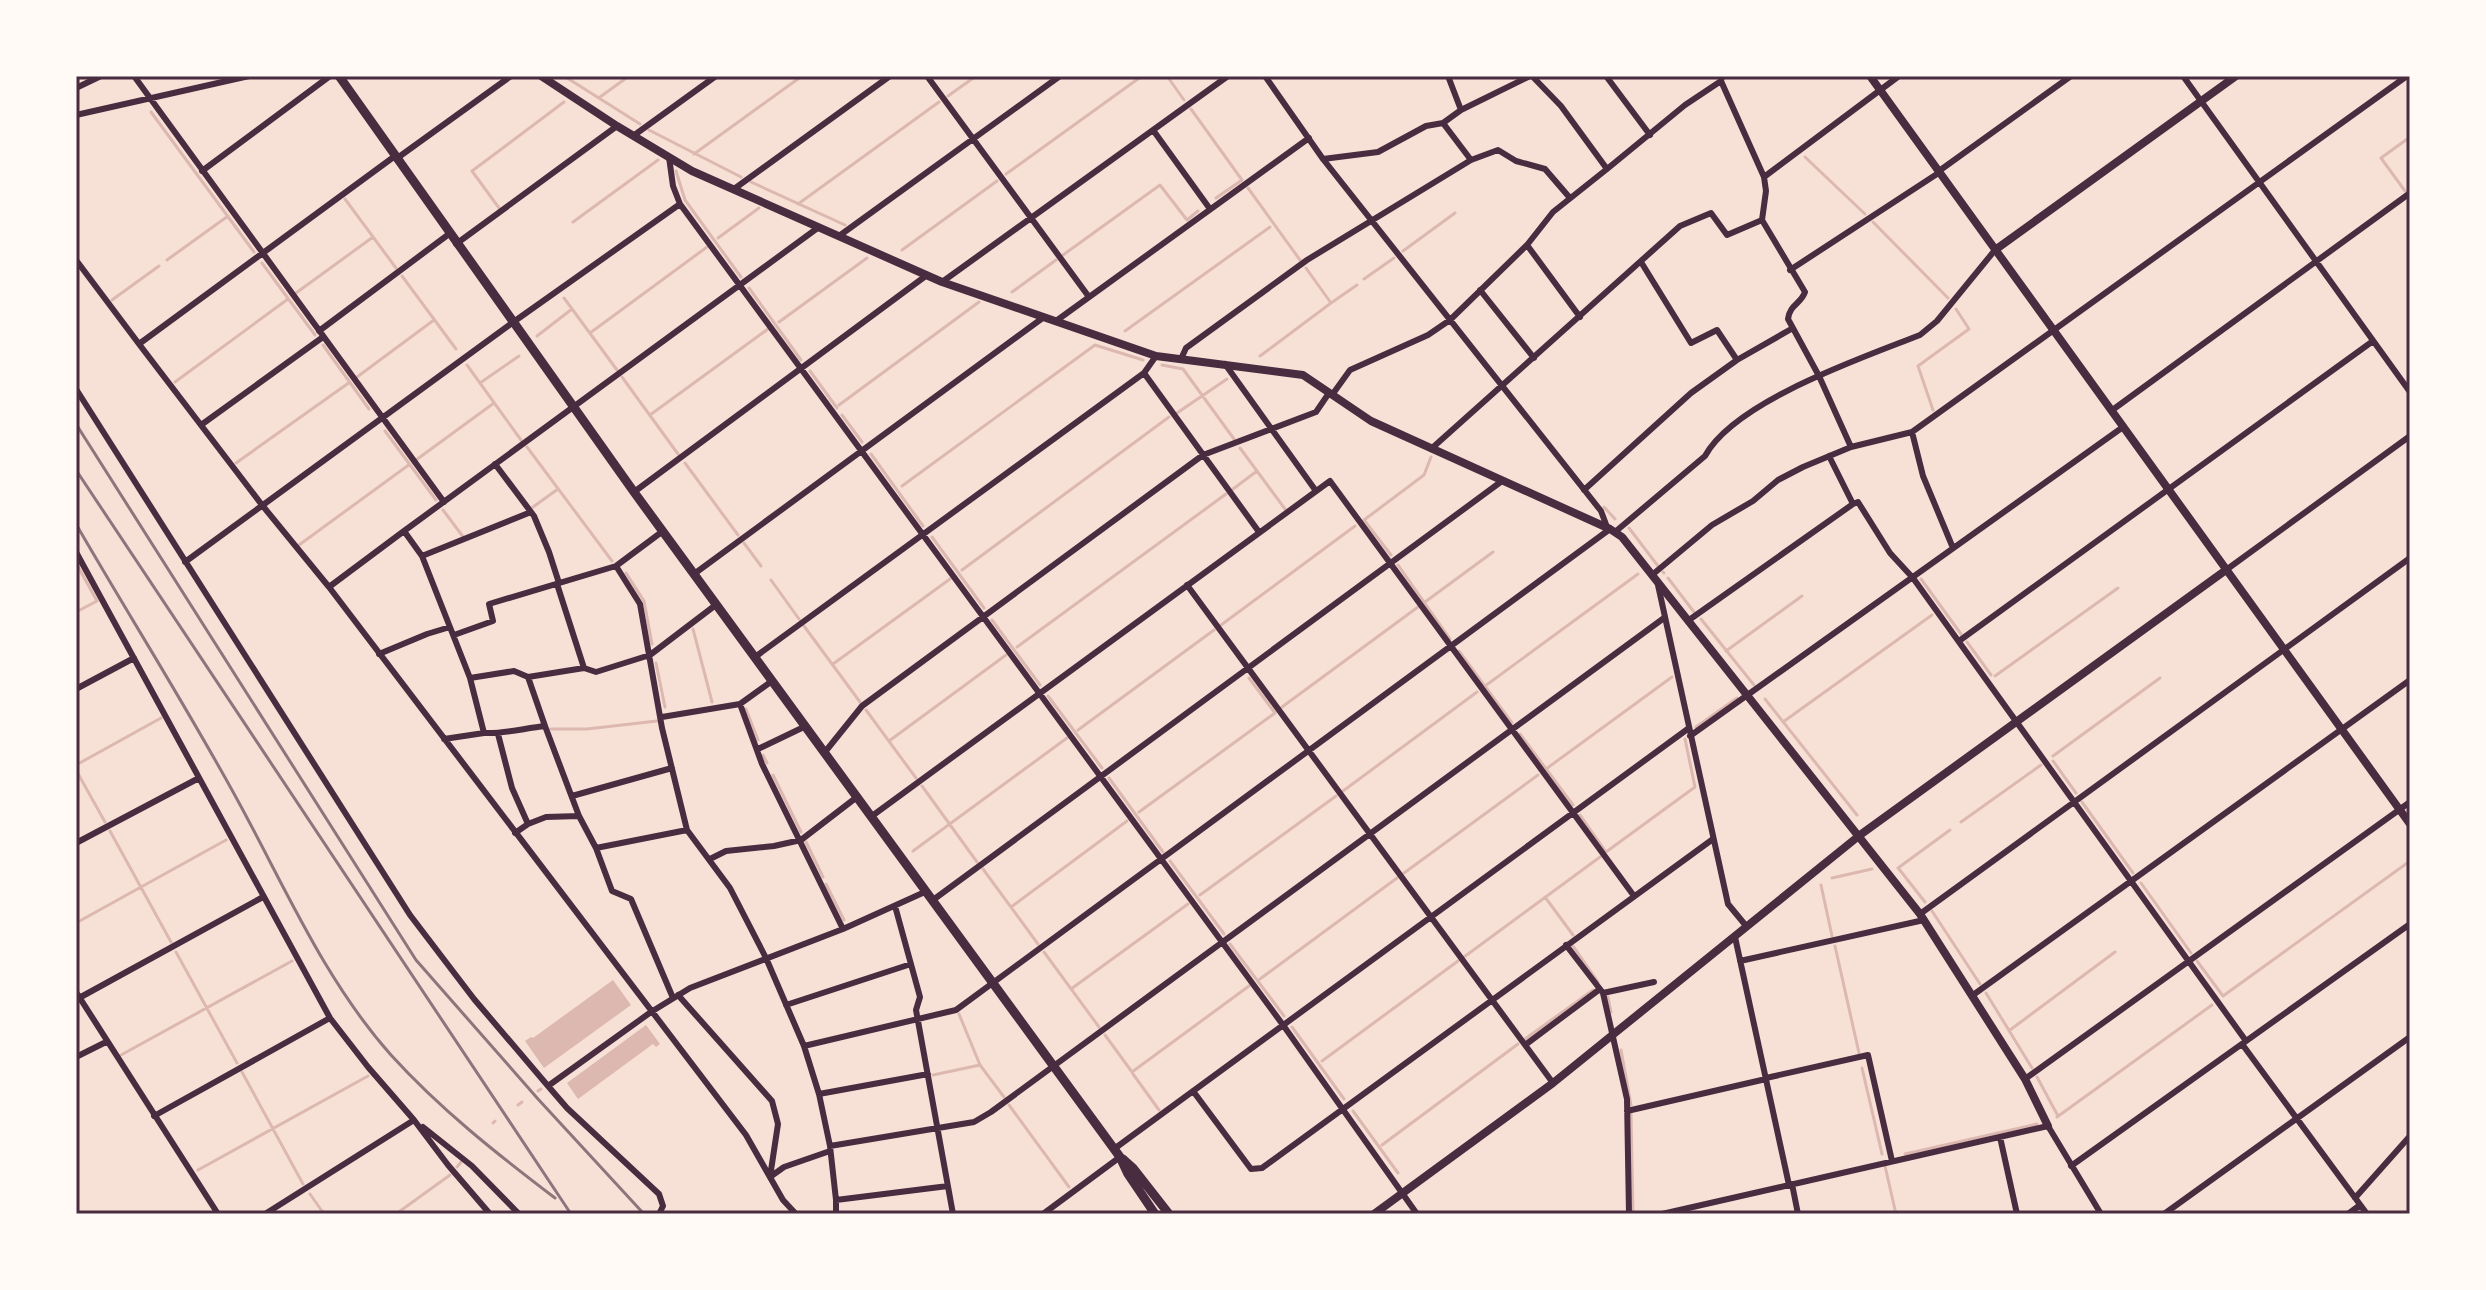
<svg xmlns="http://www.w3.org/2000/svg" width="2486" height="1290" viewBox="0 0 2486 1290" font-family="Inter,sans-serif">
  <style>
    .water { fill: #dcb8b0 }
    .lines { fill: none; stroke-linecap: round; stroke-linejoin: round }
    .stream { stroke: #dcb8b0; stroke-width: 3 }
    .minor { stroke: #4a2c40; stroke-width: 6 }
    .tertiary { stroke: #4a2c40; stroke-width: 8 }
    .secondary { stroke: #4a2c40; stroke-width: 9 }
    .rail { stroke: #8f747c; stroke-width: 3 }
    .neatline { fill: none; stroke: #4a2c40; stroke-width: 3 }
  </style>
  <rect width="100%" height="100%" fill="#f7e1d7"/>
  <path class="water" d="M613 980 631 1005 544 1068 525 1041 531 1037 533 1038Z
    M646 1025 660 1044 656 1047 653 1044 578 1099 567 1083Z"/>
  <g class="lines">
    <path class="stream" d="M564 76 640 124
      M1167 76 1184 100
      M948 96 976 76
      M600 97 629 76
      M1191 109 1242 180 1216 198
      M151 112 254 252
      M649 130 741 177
      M694 154 802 76
      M1805 157 1865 214
      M676 171 685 200 741 277
      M1006 174 1142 76
      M751 182 845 225
      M1248 188 1300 260
      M2405 191 2381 158 2410 137
      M345 199 396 268
      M798 204 939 102
      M499 208 472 171 564 102
      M573 222 658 160
      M1873 222 1948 298
      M718 238 759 208
      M902 250 997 181
      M1403 251 1455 213
      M1063 255 1160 185 1187 220 1198 211
      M167 260 228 216
      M262 263 315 335
      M402 276 456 349
      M1364 279 1394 258
      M749 288 801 360
      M1012 292 1056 260
      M296 293 373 237
      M564 298 617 370
      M112 300 159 266
      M1331 303 1357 285
      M779 322 867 258
      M1125 331 1270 227
      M590 333 707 247
      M537 336 572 309
      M323 345 369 409
      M1260 356 1331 303 1306 268
      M467 365 521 440
      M1162 365 1183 369 1234 439
      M810 371 837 408
      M357 377 434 320
      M622 377 678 454
      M175 382 288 299
      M480 383 519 356
      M839 405 979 302
      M1933 410 1918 366 1969 329 1956 309
      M1177 413 1227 379
      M650 415 768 329
      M842 415 862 442
      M385 431 436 500
      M527 447 612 561
      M871 454 923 526
      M416 460 494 403
      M236 463 350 382
      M685 463 738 535
      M1257 471 1285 509
      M902 486 1095 345 1143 360
      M1233 489 1257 471 1240 448
      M533 507 558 489
      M1604 507 1615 519
      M443 510 464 538
      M1629 528 1658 566
      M932 537 984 608
      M744 543 761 566
      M299 545 410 464
      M1391 555 1364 520 1424 475 1431 457
      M76 563 97 601 76 612
      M1398 565 1450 639
      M962 570 1169 417
      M1663 572 1664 573
      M626 573 644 601 652 644
      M1668 578 1694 612
      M1921 579 1961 634
      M771 580 799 619
      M1425 602 1493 552
      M1701 619 1754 685
      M992 620 1040 685
      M1221 625 1355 526
      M804 626 860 702
      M693 629 712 702
      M1967 642 1991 675
      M1017 647 1226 494
      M1459 651 1512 723
      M1726 651 1802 596
      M656 663 665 707
      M833 664 950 579
      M1995 676 2118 588
      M1485 686 1638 574
      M1048 696 1102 768
      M1765 699 1857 815
      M1282 707 1418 607
      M746 709 758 740
      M866 710 916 778
      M1783 722 1932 615
      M1696 727 1737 698
      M551 729H587L657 721
      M1078 730 1214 630
      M1520 734 1573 805
      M889 741 1006 655
      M763 755 767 763
      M2053 756 2160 678
      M2053 761 2076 793
      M76 765 161 718
      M1546 769 1672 677
      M76 770 105 822
      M773 775 801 832
      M1109 778 1163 852
      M922 786 977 862
      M1343 791 1477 692
      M2082 802 2133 873
      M1139 812 1275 713 1249 678
      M1580 815 1606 852 1695 787 1685 739
      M1961 822 2041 765
      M110 831 171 942
      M806 842 823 877
      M913 851 1067 738
      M1170 861 1224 934
      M1898 868 1950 830
      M983 869 1038 944
      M1899 869 1925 902
      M1404 873 1538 775
      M1832 878 1872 869
      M2141 883 2191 953
      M826 884 844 920
      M1821 885 1832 936
      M1200 895 1336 796
      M1545 897 1573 935
      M1011 907 1127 821
      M1932 911 1980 984
      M76 923 226 840
      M1230 944 1284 1016
      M1573 946 1598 982
      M1835 946 1859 1053
      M176 952 237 1063
      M1044 952 1099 1027
      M1464 957 1600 857
      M2197 961 2223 996 2410 861
      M1260 979 1397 878
      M1071 989 1188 904
      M1986 993 2032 1068
      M1608 997 1611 1012
      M959 1014 980 1065 1004 1097
      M1292 1027 1344 1099
      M2010 1030 2115 952
      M1105 1035 1132 1072 1249 986
      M1525 1039 1593 990
      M1621 1050 1631 1105
      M121 1055 292 961
      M1322 1061 1458 961
      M1862 1068 1882 1154
      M242 1072 303 1184
      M1133 1074 1159 1110
      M933 1075 980 1065
      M2037 1077 2058 1116
      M538 1091 541 1089
      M518 1105 522 1102
      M1009 1105 1069 1187
      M1353 1111 1398 1173
      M1631 1114 1633 1214
      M2057 1117 2212 1005
      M493 1123 495 1121
      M1382 1145 1518 1044
      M1905 1154 2037 1124
      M1885 1166 1896 1214
      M457 1167 461 1162
      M198 1170 368 1076
      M310 1194 324 1214
      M396 1214 450 1175"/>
    <path class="minor" d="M134 76 444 502
      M927 76 1089 297
      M1265 76 1323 159 1601 511 1607 527
      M1448 76 1461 110
      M1532 76 1561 106 1607 169 1685 105 1721 81
      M1606 76 1650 135
      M2183 76 2410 392
      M76 88 101 76
      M76 115 249 76
      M1443 123 1471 160
      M1153 130 1210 209
      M633 136 716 76
      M395 156 139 344 262 505 329 587 746 1135 783 1200 796 1214
      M669 157 673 186 680 204 1283 1025 1417 1214
      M396 159 511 76
      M1323 159 1378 152 1426 126 1443 123 1461 110 1530 76
      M202 171 330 76
      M1939 171 2071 76
      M1764 177 1899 76
      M734 189 890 76
      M839 236 1060 76
      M456 244 617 126
      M1527 245 1580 317
      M76 260 139 344
      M1641 262 1691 343 1717 330 1737 360
      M1790 270 1940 172
      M942 282 1228 76
      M1480 290 1534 358
      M1056 321 1309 138
      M319 331 449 234
      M1156 356 1144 373 1259 532
      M1181 359 1186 348 1307 260 1471 160 1498 150 1516 161 1545 169 1570 198
      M1225 364 1316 491
      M76 389 410 915 474 999 548 1086
      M1332 395 1350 370 1428 335 1450 320 1527 245 1553 212 1607 169
      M2111 411 2410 193
      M201 425 323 337
      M1912 432 1923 476 1953 548
      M1851 447 1912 432 2407 76
      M1431 449 1680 226 1711 213 1727 235 1762 220
      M1829 456 1853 504 1858 502 1890 553 1913 578 2246 1041
      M495 464 534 516 549 552 559 583
      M1584 490 1691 393 1737 360 1793 328
      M634 492 927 275
      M1615 532 1705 456C1735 401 1862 358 1920 335L1937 321 1995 250
      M76 552 330 1018 368 1067 414 1120 448 1165 490 1214
      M422 556 531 512
      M185 562 512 323 680 204
      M616 566 640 604 662 728 687 830 730 888 766 958 804 1046 819 1094 830 1146 836 1200V1214
      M2226 570 2410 436
      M694 574 1044 317
      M1652 575 1712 525 1753 501 1778 480 1803 467 1851 447 1819 376 1788 319C1790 304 1801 304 1805 292L1762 220 1766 191 1764 177 1721 81 1722 76
      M557 584 584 668
      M1187 585 1553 1083
      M1658 585 1728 904 1747 927
      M329 587 404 531
      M1689 620 1853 504
      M454 635 493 621 489 604 616 566 663 531
      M1959 641 2373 341
      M379 654 427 634 450 627
      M755 657 1144 373
      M528 677 545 726
      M470 678 514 671 528 677 584 668 596 672 650 655 717 604
      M76 689 134 658
      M740 704 762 764 843 929
      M662 717 740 704 772 681
      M498 734 512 788 528 824 515 833
      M1690 736 2123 427
      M444 739 484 733
      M758 749 806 726
      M825 752 862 706 1203 455 1316 412 1329 393
      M572 796 672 768
      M872 816 1330 481 1634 896
      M528 824 546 817 579 816
      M76 843 199 778
      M596 848 687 830
      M710 859 726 851 774 846 801 840 857 797
      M933 900 1502 481
      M895 906 920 997 916 1010 953 1214
      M1920 914 2410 558
      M1735 937 1789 1185
      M1566 945 1603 993 1627 1099 1629 1214
      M1740 961 1924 920
      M76 992 218 1214
      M1603 993 1654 982
      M678 995 772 1101 778 1124 770 1177
      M1973 995 2410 680
      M79 998 263 897
      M673 998 631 899 612 891 596 848 579 816 545 726C525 728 505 734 484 733L470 678 422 556 404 531 819 227
      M786 1005 911 964
      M2242 1044 2367 1214
      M1525 1045 1600 989
      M804 1046 956 1010 1610 529
      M76 1057 106 1042
      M1766 1078 1868 1055 1892 1161
      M2025 1079 2410 802
      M1193 1091 1251 1169 1262 1168 1713 839
      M819 1094 928 1074
      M1627 1111 1766 1079
      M154 1116 330 1018
      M423 1127 472 1166 519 1214
      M2000 1137 2017 1214
      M830 1146 974 1122 991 1112 1664 618
      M1114 1149 1689 728
      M2071 1166 2410 924
      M770 1177 784 1167 830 1151
      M1792 1184 1798 1214
      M2355 1198 2410 1136
      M836 1200 948 1186
      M265 1214 414 1120
      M659 1214 663 1206 659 1194 567 1108 548 1086 651 1012 690 988 843 929 927 891
      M1043 1214 1120 1157
      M1662 1214 2048 1126 2101 1214
      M2164 1214 2410 1037
      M2348 1214 2360 1205"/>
    <path class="tertiary" d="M541 76 617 126 692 171 942 282 1156 356 1303 375 1371 421 1610 529 1622 537 1920 914 2025 1079 2048 1126
      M1870 76 2410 824
      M1995 250 2236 76
      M1374 1214 1553 1083 1860 835 2226 570"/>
    <path class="secondary" d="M339 76 634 492 1120 1157 1128 1174 1155 1214
      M1123 1159 1133 1168 1169 1214"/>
    <path class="rail" d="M76 424 416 960 538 1099 644 1214
      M76 470 571 1214
      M76 524C129 616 187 707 238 801 285 887 325 981 391 1055 440 1109 497 1154 555 1198"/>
  </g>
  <rect width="2486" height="1290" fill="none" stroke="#fffaf5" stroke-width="156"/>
  <rect x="78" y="78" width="2330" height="1134" class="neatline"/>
</svg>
